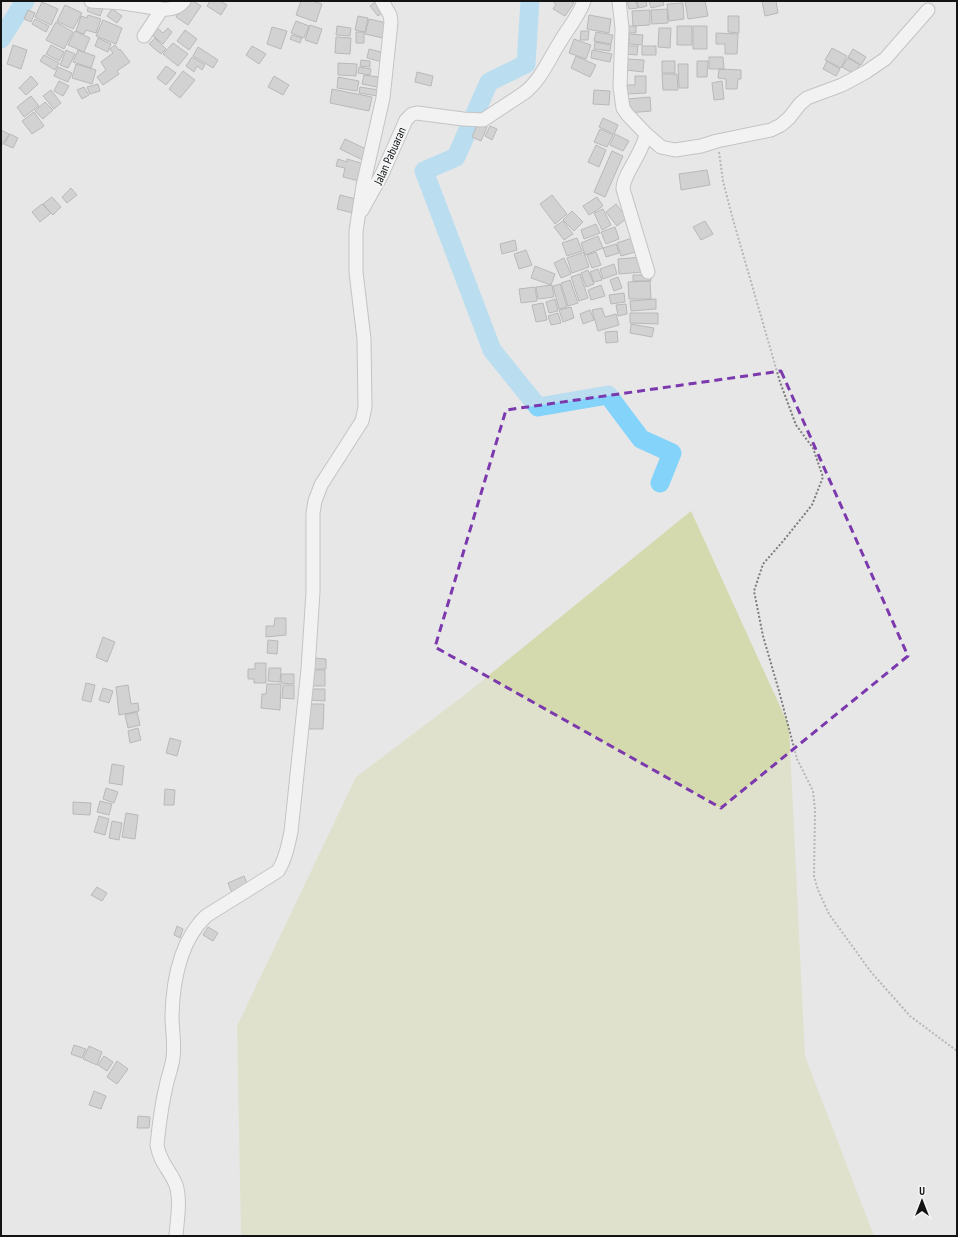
<svg xmlns="http://www.w3.org/2000/svg" width="958" height="1237" viewBox="0 0 958 1237" font-family="'PT Sans Narrow',sans-serif">
  <style>
    .green { fill: #d4daad }
    .lines { fill: none; stroke-linecap: round; stroke-linejoin: round }
    .river { stroke: #84d3fa; stroke-width: 19 }
    .building { fill: #bab8b8; stroke: #818080 }
    .street-casing { stroke: #989899; stroke-width: 15 }
    .path { stroke: #7c7c7c; stroke-width: 2; stroke-dasharray: 2 2; stroke-linecap: butt }
    .street { stroke: #fff; stroke-width: 13 }
    .marked { fill: none; stroke: #7c39ad; stroke-width: 3; stroke-dasharray: 8 5; stroke-linejoin: round }
    .labels { text-anchor: middle; stroke-width: 4; stroke-linejoin: round; paint-order: stroke }
    .street-label { font-size: 12px; fill: #131313; stroke: #f4f5f6 }
  </style>
  <rect width="100%" height="100%" fill="#e7e7e8"/>
  <path class="green" d="M691 511 789 726 805 1056 874 1236H241L237 1026 356 777 462 697Z"/>
  <g class="lines">
    <path class="river" d="M530 1 526 64 489 82 456 157 424 171 492 350 538 407 608 395 641 439 672 453 660 483
      M1 39 25 1"/>
  </g>
  <path class="building" d="M187 1H193L201 6 188 25 176 17Z
    M210 1H220L227 5 221 15 207 6Z
    M301 1H312L322 4 316 22 296 15Z
    M552 1H570L574 3 565 16 553 9 556 4Z
    M627 1H636L638 8 629 9Z
    M637 1H646L647 6 639 8Z
    M649 1H663L664 5 651 8Z
    M685 1H705L708 16 688 19Z
    M762 1H776L778 13 765 16Z
    M42 2 58 9 51 25 35 17Z
    M375 2 383 12 378 16 370 6Z
    M90 3 103 8 100 16 87 11Z
    M683 3 684 19 669 21 667 4Z
    M65 5 82 13 73 29 57 21Z
    M112 9 122 16 117 23 107 16Z
    M667 9 668 23 652 24 651 10Z
    M28 10 35 13 31 22 24 19Z
    M650 10V25L633 26 632 11Z
    M88 15 101 19 96 33 86 30 84 34 76 31 81 16 87 18Z
    M589 15 611 19 609 33 587 29Z
    M358 16 368 18 365 32 355 30Z
    M728 16H739V33L728 32Z
    M35 19 49 26 46 32 32 24Z
    M369 19 387 23 383 38 365 34Z
    M103 20 122 28 116 44 96 36Z
    M296 21 309 26 304 38 291 33Z
    M56 22 73 32 64 49 46 40Z
    M310 25 322 29 317 44 305 40Z
    M337 26 351 28 350 36 336 35Z
    M628 26H636V33H627Z
    M677 26H692V45H677Z
    M693 26H707V49H693Z
    M156 27 163 33 168 28 172 32 163 44 151 34Z
    M272 27 287 31 281 49 267 44Z
    M659 28H671L670 48 658 47Z
    M185 30 197 39 189 50 177 41Z
    M75 31 90 38 84 52 68 45Z
    M581 31H589L588 40H580Z
    M356 32H364V43H356Z
    M596 32 613 35 611 44 594 41Z
    M716 33 738 34 737 54H725V44H716Z
    M629 34 643 35 642 45 629 44Z
    M292 35 302 38 300 43 290 39Z
    M336 37 351 38 350 54 335 53Z
    M98 38 111 44 108 52 95 46Z
    M155 38 166 49 161 54 149 44Z
    M574 39 591 45 586 59 569 53Z
    M595 42 611 45 610 51 594 49Z
    M173 43 188 54 178 66 163 54Z
    M13 45 27 50 21 69 7 64Z
    M51 45 64 52 59 61 46 54Z
    M115 45 119 50 120 49 130 62 117 71 119 74 103 85 97 77 106 70 101 62 113 53 110 49Z
    M252 46 266 54 259 64 246 55Z
    M627 46H638L637 55 626 54Z
    M642 46H656V55H642Z
    M198 47 218 60 213 68 193 56Z
    M832 48 847 56 841 68 825 60Z
    M369 49 385 53 383 62 367 58Z
    M853 49 866 57 861 65 848 57Z
    M66 50 75 54 68 68 60 65Z
    M78 50 95 56 91 68 73 62Z
    M592 50 612 54 610 62 591 58Z
    M44 55 59 63 55 70 40 61Z
    M576 56 596 65 590 77 571 68Z
    M192 57 205 65 202 70 197 66 194 72 186 66Z
    M709 57H723L724 69H709Z
    M848 58 860 65 854 74 842 67Z
    M627 59 644 60 643 72 626 70Z
    M361 60 370 61V67L360 66Z
    M662 61H675V73H662Z
    M697 61H708L707 77H697Z
    M827 61 840 69 836 76 823 69Z
    M338 63 357 64 356 76 338 75Z
    M76 64 96 70 92 84 72 78Z
    M678 64H688V88H679Z
    M166 66 176 73 166 85 157 78Z
    M58 67 72 73 68 82 54 76Z
    M359 67 371 69 370 75 358 73Z
    M719 69 741 70V79H738L737 89H726V79L718 78Z
    M183 71 195 80 180 98 169 89Z
    M417 72 433 76 431 86 415 82Z
    M662 74H677L678 90H663Z
    M364 75 379 77 377 87 362 84Z
    M31 76 38 84 26 95 19 88Z
    M274 76 289 85 283 95 268 87Z
    M635 76H646V93L627 94V85H635Z
    M338 77 359 81 357 91 337 88Z
    M59 81 69 86 63 96 54 91Z
    M722 81 724 99 714 100 712 83Z
    M98 84 100 91 90 94 87 87Z
    M84 87 89 95 82 99 77 90Z
    M360 87 379 90 378 96 359 93Z
    M332 89 372 97 369 111 330 103Z
    M51 90 61 103 54 109 43 96Z
    M594 90 610 91 609 105 593 104Z
    M31 96 39 106 24 117 17 107Z
    M650 97 651 111 628 113 627 99Z
    M45 102 53 110 43 119 35 111Z
    M34 112 44 126 32 134 22 121Z
    M603 118 618 125 614 134 599 127Z
    M478 123 487 127 481 141 472 137Z
    M490 126 497 129 492 140 485 136Z
    M600 129 613 135 607 147 594 142Z
    M1 130 9 134 2 145 1 144Z
    M10 134 18 138 13 148 4 144Z
    M615 134 629 141 623 151 610 145Z
    M345 139 368 150 363 160 340 149Z
    M596 145 606 150 599 167 588 162Z
    M612 151 623 156 605 197 594 192Z
    M338 159 347 162V159L364 164 359 181 343 177 345 168 336 166Z
    M707 170 710 185 681 190 679 174Z
    M71 188 77 195 67 203 62 197Z
    M340 195 356 199 353 213 337 209Z
    M552 195 567 214 555 224 540 204Z
    M52 197 61 207 53 215 43 204Z
    M597 197 603 206 589 215 583 206Z
    M42 204 51 213 40 222 32 212Z
    M616 204 627 218 617 226 606 212Z
    M603 209 611 225 602 230 594 213Z
    M572 211 583 222 574 231 563 220Z
    M563 221 573 234 564 240 554 227Z
    M705 221 713 234 701 240 693 227Z
    M596 224 600 233 584 239 581 230Z
    M615 227 619 239 606 244 601 232Z
    M598 236 603 248 585 255 581 243Z
    M635 237 639 251 621 256 617 243Z
    M577 238 582 251 567 256 562 243Z
    M515 240 517 250 502 254 500 244Z
    M616 244 619 253 606 257 603 248Z
    M526 250 532 265 519 269 514 254Z
    M584 252 589 267 572 273 567 258Z
    M596 252 601 265 592 268 587 255Z
    M642 257 643 272 619 274 618 259Z
    M564 258 571 274 561 278 554 263Z
    M614 264 617 274 603 279 600 269Z
    M535 266 555 274 551 285 531 278Z
    M598 269 602 280 594 282 590 272Z
    M588 270 594 284 586 287 581 273Z
    M580 274 588 298 579 301 571 277Z
    M633 275H651V281H633Z
    M618 277 622 288 614 291 610 280Z
    M570 280 578 303 568 306 561 283Z
    M650 281 651 299H629L628 282Z
    M560 284 567 307 559 309 553 286Z
    M552 285 554 297 538 299 536 287Z
    M601 285 605 296 591 300 588 290Z
    M535 287 537 301 521 303 519 289Z
    M624 293 625 302 611 304 609 295Z
    M555 299 558 311 549 313 546 302Z
    M656 299V309L631 311 630 301Z
    M543 303 547 320 536 322 532 305Z
    M626 304 627 314 618 316 616 305Z
    M571 307 574 318 563 322 559 310Z
    M602 308 605 317 616 314 619 325 598 331 592 310Z
    M590 310 594 320 583 324 580 314Z
    M558 313 561 323 551 325 548 316Z
    M630 313H658V324L630 323Z
    M631 324 654 328 652 337 630 333Z
    M617 331 618 342 606 343 605 332Z
    M275 618H286V635L266 637V626H274Z
    M103 637 115 642 107 662 96 657Z
    M268 640 278 641 277 654 267 653Z
    M313 658 326 659V669H313Z
    M255 663H266V683H254V679H248V669H255Z
    M269 668H281L280 682 268 681Z
    M310 670H325V686H310Z
    M281 674H294V684L281 683Z
    M86 683 95 685 91 702 82 700Z
    M267 684H281L280 710 261 708 262 694H266Z
    M128 685 131 704 138 703 139 711 119 715 116 687Z
    M283 685H294V699L282 698Z
    M103 688 113 691 109 703 99 700Z
    M308 689H325V701L308 700Z
    M307 704H324L323 729H306Z
    M137 712 140 725 128 728 125 715Z
    M138 728 141 740 130 743 128 731Z
    M170 738 181 741 177 756 166 753Z
    M112 764 124 766 122 785 109 783Z
    M106 788 118 792 114 803 103 799Z
    M165 789 175 790 174 805H164Z
    M100 801 112 804 109 815 97 812Z
    M73 802 91 803 90 815 73 814Z
    M126 813 138 815 135 839 122 837Z
    M99 816 109 819 105 835 94 832Z
    M112 821 122 823 119 840 109 838Z
    M244 876 248 886 232 893 228 883Z
    M97 887 107 893 102 901 91 895Z
    M177 926 183 929 180 938 174 935Z
    M208 927 218 933 213 941 203 935Z
    M74 1045 86 1049 82 1058 71 1054Z
    M89 1046 102 1052 97 1065 83 1059Z
    M104 1056 113 1062 107 1071 98 1065Z
    M117 1061 128 1069 117 1084 107 1077Z
    M94 1091 106 1096 101 1109 89 1105Z
    M138 1116 150 1117 149 1128H137Z"/>
  <g class="lines">
    <g class="street-casing">
      <path id="street" d="M91 1 123 3 162 9
        M619 1 622 28 620 87 623 108 627 114 646 134C643 153 623 174 623 189L648 272
        M144 36 162 9C171 10 178 8 184 1
        M646 134 661 147 675 150 701 146 717 141 771 130 781 125 789 118 800 104 807 98 842 85 866 72 885 59 928 10
        M362 210 382 174 406 120 412 114 417 113 463 119 483 120 524 93C541 80 549 59 560 42 568 28 579 16 584 1
        M176 1236C177 1220 181 1201 176 1185 170 1170 160 1163 157 1145 159 1125 162 1102 167 1082 169 1074 172 1066 173 1058 175 1044 172 1029 172 1015 173 981 180 941 206 916L278 871C285 860 288 846 291 832L308 669 313 592V513L315 501 321 485 362 421 365 407 364 339 356 272V231L363 186 383 98 391 22 390 15 382 1"/>
    </g>
    <path class="path" d="M719 152 723 181 732 216 780 382 796 425 813 448 823 477 812 505 784 540 763 564 754 591 763 636 779 691 797 759 813 791 815 810 814 876 818 890 829 914 871 972 910 1016 957 1051"/>
    <use href="#street" class="street"/>
  </g>
  <path d="M0 0H958V1237H0ZM781 371 908 656 721 808 435 647 506 410Z" fill="#e7e7e8" fill-opacity=".55" fill-rule="evenodd"/>
  <path class="marked" d="M781 371 908 656 721 808 435 647 506 410Z"/>
  <g class="labels">
    <g class="street-label">
      <text transform="translate(390 156) rotate(-66)" y="4">Jalan Pabuaran</text>
    </g>
  </g>
  <rect width="958" height="1237" fill="none" stroke="#131313" stroke-width="4"/>
  <g transform="translate(922 1201)" stroke="#f4f5f6" stroke-width="3" paint-order="stroke">
  <path d="M0-3L7 15L0 10L-7 15Z" fill="#131313"/>
  <text y="-6" font-size="11" font-weight="bold" text-anchor="middle" fill="#131313">U</text>
  </g>
</svg>
